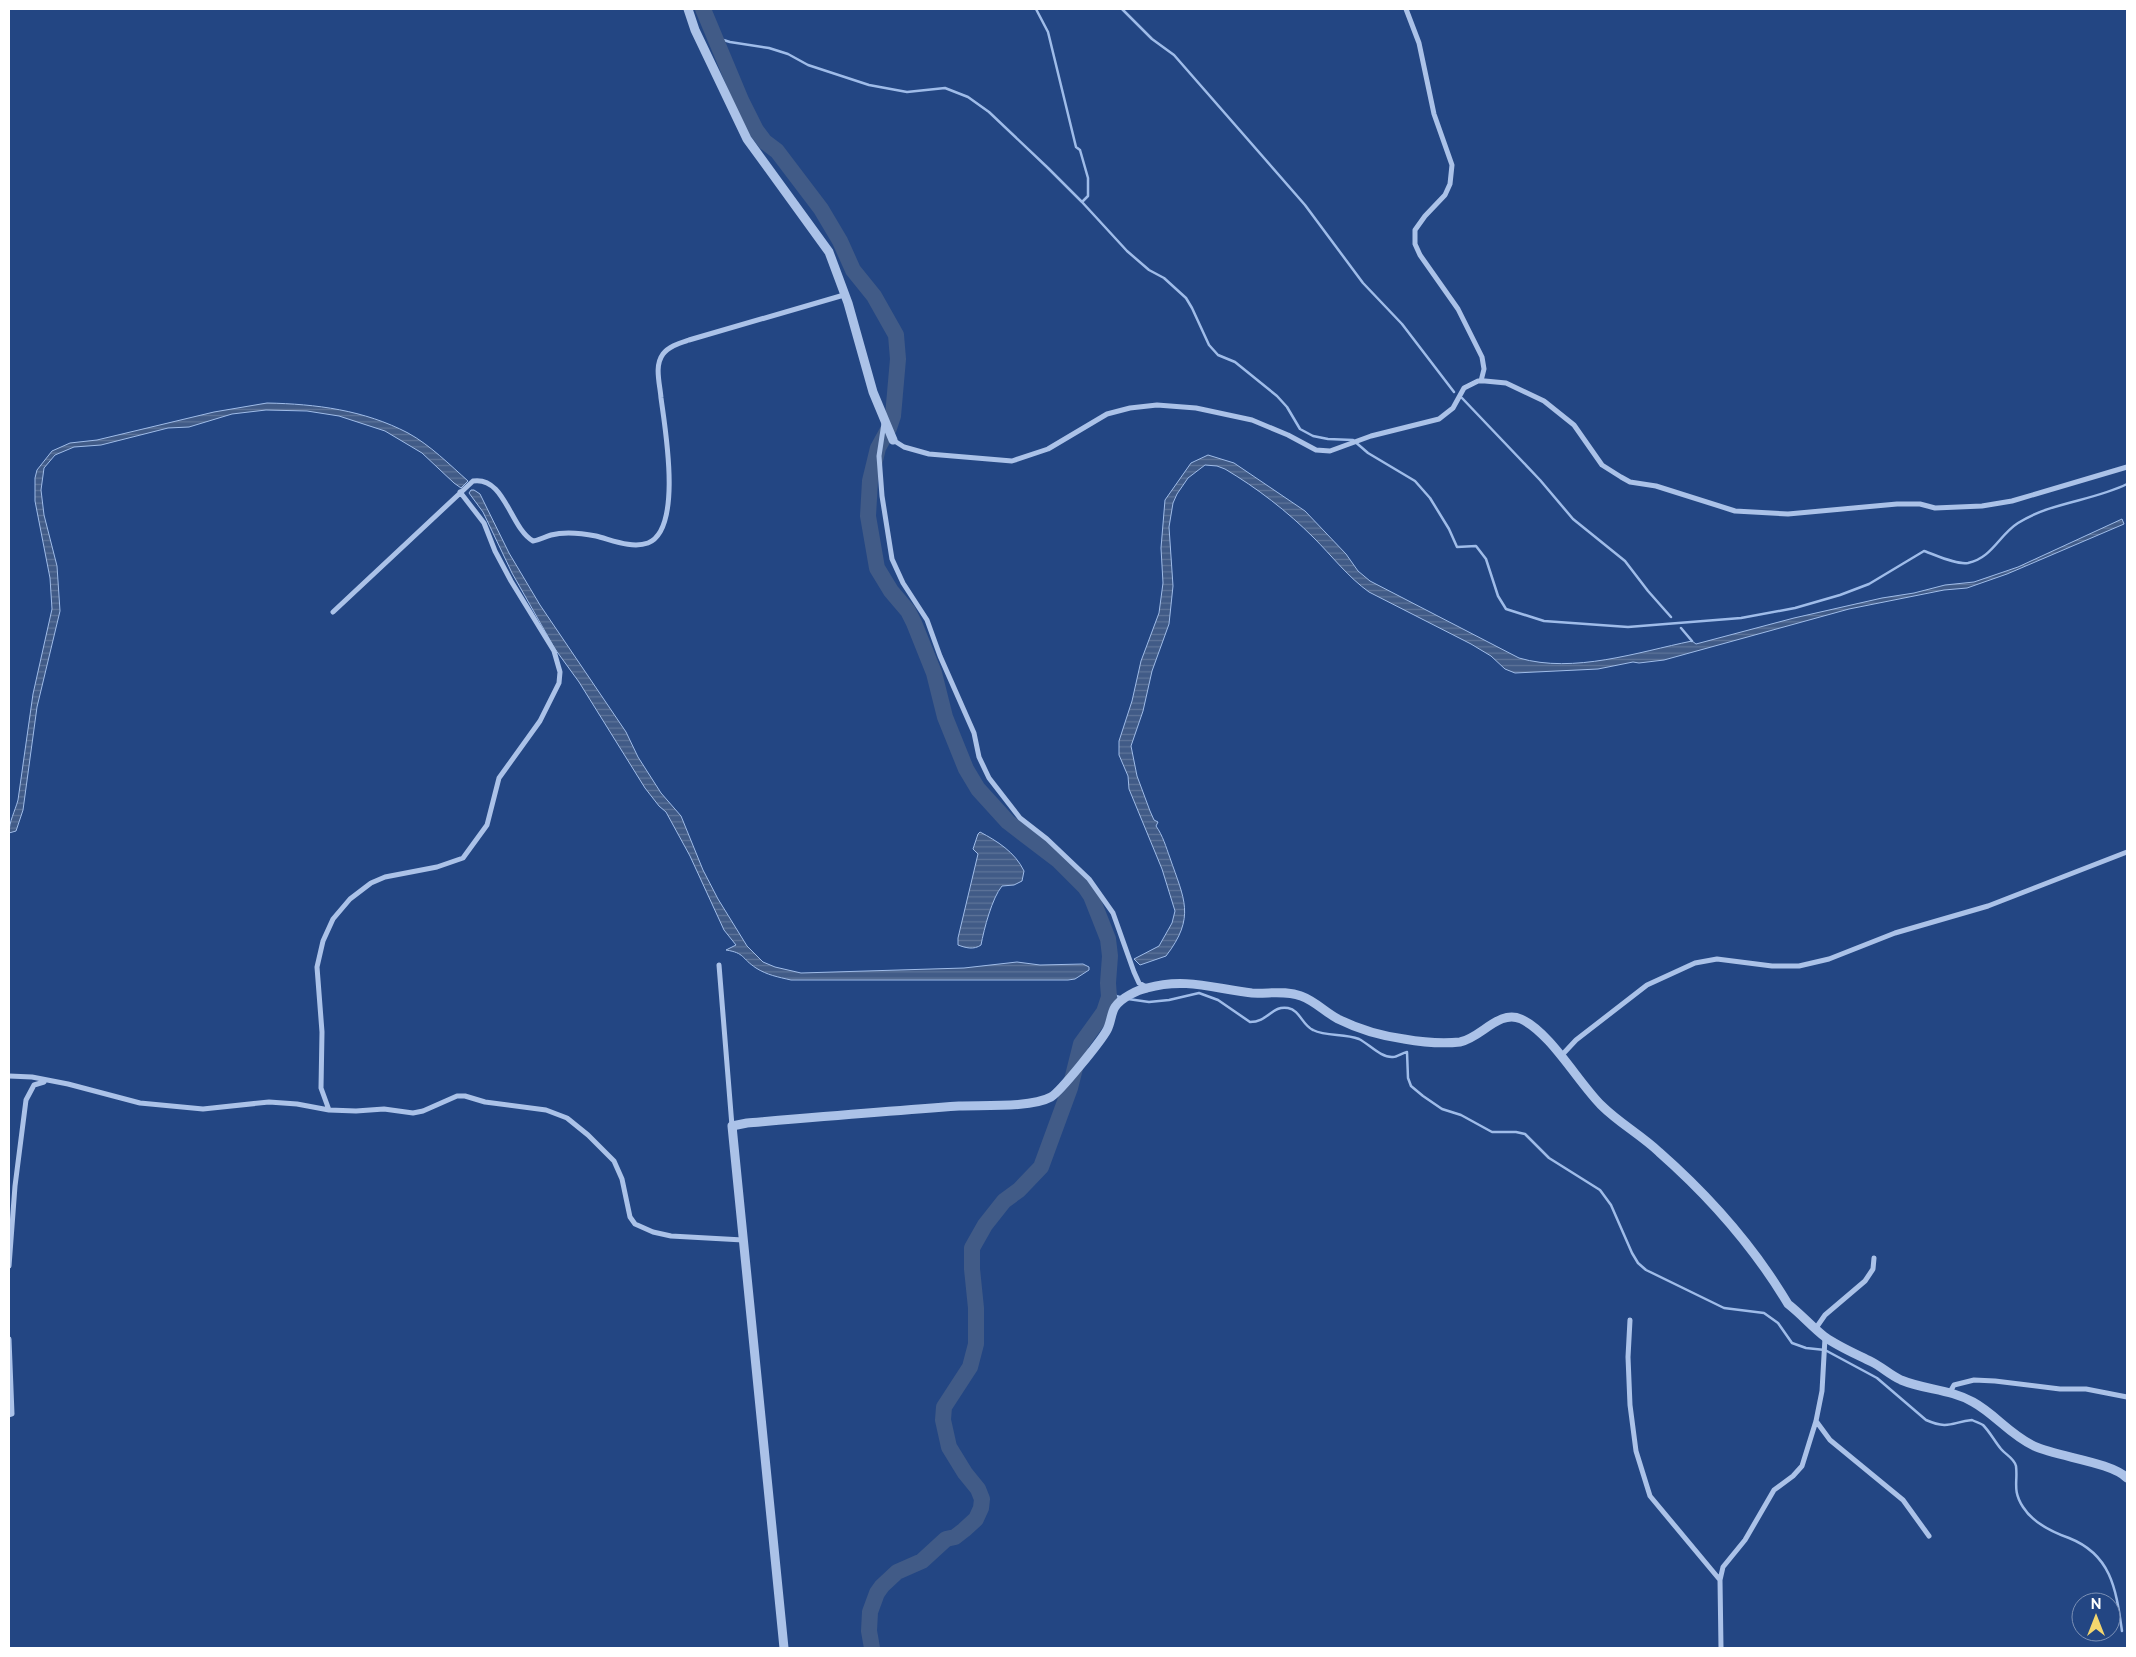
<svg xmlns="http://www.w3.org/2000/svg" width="2136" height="1657" viewBox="0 0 2136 1657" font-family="Raleway,sans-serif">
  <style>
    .water { fill: url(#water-rules); stroke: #9fbce9 }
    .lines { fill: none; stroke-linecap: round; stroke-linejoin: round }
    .stream { stroke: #9fbce9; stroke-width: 2.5 }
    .river { stroke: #415b87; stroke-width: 16 }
    .minor { stroke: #abc2e8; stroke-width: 5 }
    .tertiary { stroke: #abc2e8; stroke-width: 9 }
  </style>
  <defs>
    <pattern id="water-rules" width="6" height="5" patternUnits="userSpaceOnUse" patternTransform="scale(1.25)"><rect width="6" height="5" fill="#415b87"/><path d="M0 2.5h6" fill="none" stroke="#5e7499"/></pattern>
  </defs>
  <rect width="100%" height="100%" fill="#234683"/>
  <path class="water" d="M267 403C316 404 364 410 408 433 430 445 450 465 468 481L461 488 454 483 422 453 385 431 339 416 307 411 266 410 232 414 189 427 168 428 101 445 74 447 55 455 44 468 41 490 44 515 57 566 60 611 37 707 23 810 16 831 9 833C9 822 15 811 18 800L33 694 52 609 50 578 35 501V478L37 470 52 451 70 443 97 440 214 412Z
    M1208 455 1234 463 1305 511 1346 554 1358 571 1370 581 1519 658C1574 674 1638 652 1692 641L1696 644 1794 618 1882 598 1914 593 1945 585 1974 582 2018 567 2122 519 2124 524 2007 574 1967 588 1944 590 1849 609 1664 660 1639 663 1633 662 1598 669 1515 673 1505 669 1491 656 1471 644 1369 592C1348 577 1332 556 1314 538 1287 511 1257 488 1225 469L1217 466 1205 465 1188 478 1177 494 1173 503 1169 527 1173 586 1169 624 1152 671 1143 711 1131 746 1137 776 1150 811 1154 820 1158 822 1156 826C1163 836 1166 847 1170 858 1184 899 1196 917 1166 956L1140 965 1134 959 1159 946 1172 923 1175 911 1162 869 1129 789 1128 776 1119 755V741L1132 701 1141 661 1159 613 1163 583 1161 548 1165 500 1191 463Z
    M471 490H474L480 494 509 553 540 605 626 732 638 757 661 793 681 816 703 870 718 899 747 946 763 962 775 967 801 973 964 968 1017 962 1040 965 1083 964 1089 967V970L1075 979 1068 980H791C778 977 767 975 756 968 741 958 745 953 726 950L736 945 724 930 690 856 666 812 659 806 645 788 579 682 555 649 512 573 483 512 469 493Z
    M980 832C997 841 1015 852 1024 871L1022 881 1014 885 1002 886C992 898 984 929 981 945 974 950 966 948 958 945V938L978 854 973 849 978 834Z"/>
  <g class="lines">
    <path class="stream" d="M1036 9 1048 32 1076 147 1080 150 1088 178V196L1082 202
      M1122 9 1152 39 1174 55 1305 205 1363 283 1402 324 1454 392
      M717 38 730 42 769 48 788 54 808 65 869 85 907 92 945 88 968 97 989 112 1048 168 1082 202 1127 251 1149 270 1164 278 1186 298 1192 308 1209 345 1218 355 1235 362 1277 396 1287 407 1300 429 1313 436 1328 439 1353 440 1368 453 1415 481 1430 498 1449 529 1457 547 1476 546 1486 559 1498 596 1506 609 1544 621 1628 627 1741 618 1795 608 1840 595 1869 584 1924 551C1936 555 1956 565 1968 563 1992 558 1999 535 2018 523 2051 502 2093 501 2127 484
      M1462 398 1540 480 1573 519 1625 561 1648 591 1671 617
      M1681 628 1692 641
      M1108 983 1116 996 1120 997
      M1128 999 1149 1002 1169 1000 1199 993 1218 1000 1250 1022C1268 1022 1272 1005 1288 1008 1300 1010 1302 1025 1313 1030 1327 1037 1344 1033 1359 1039 1369 1044 1381 1058 1393 1057 1397 1057 1402 1053 1407 1052L1408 1078 1411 1086 1423 1096 1442 1109 1461 1115 1492 1132H1516L1525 1134 1549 1158 1600 1190 1611 1205 1632 1253 1638 1263 1646 1270 1724 1308 1764 1313 1778 1323 1792 1343 1806 1348 1825 1350 1877 1378 1926 1420C1949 1430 1952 1422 1972 1420 1976 1422 1980 1423 1983 1425 1990 1432 1995 1442 2001 1449 2006 1455 2014 1458 2016 1466 2018 1482 2012 1490 2023 1507 2033 1523 2052 1532 2069 1538 2112 1555 2116 1590 2122 1631"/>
    <path class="river" d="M703 9 741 100 756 130 765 142 777 151 821 209 840 241 853 270 874 296 896 335 898 359 893 416 889 428 878 448 870 481 868 516 877 568 891 591 908 611 914 623 934 673 945 717 966 769 978 789 1008 822 1059 861 1085 887 1091 896 1108 939 1110 956 1108 983 1109 997 1104 1012 1081 1044 1070 1088 1041 1167 1019 1190 1004 1201 985 1225 972 1248V1269L976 1308V1344L970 1367 944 1407 943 1420 949 1447 965 1473 978 1489 982 1499 981 1508 976 1519 964 1530 955 1537 946 1539 922 1561 897 1572 882 1586 877 1593 870 1612 869 1631 872 1648"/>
    <path class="minor" d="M1406 9 1419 43 1434 114 1452 165 1450 184 1445 195 1425 216 1415 230V244L1420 255 1458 309 1482 357 1484 369 1481 381
      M884 423 879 456 882 496 892 559 903 583 927 620 940 656 974 733 979 757 989 778 1020 818 1047 839 1089 879 1113 913 1134 972 1139 983 1146 987
      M893 440 904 447 929 454 1012 461 1048 449 1107 414 1130 408 1157 405 1196 408 1252 420 1288 435 1316 450 1330 451 1371 436 1439 419 1453 408 1464 388 1478 381H1485L1506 383 1544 401 1574 425 1602 465 1621 477 1630 482 1656 486 1735 511 1788 514 1897 504H1920L1935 508 1982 506 2012 501 2127 467
      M333 612 473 481C505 476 510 528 533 541 540 540 544 537 551 535 566 531 581 533 596 536 612 540 632 549 648 543 683 529 665 428 661 398 660 384 654 366 663 354 669 346 680 343 689 340L844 295
      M719 965 732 1126
      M1562 1055 1576 1040 1647 985 1695 963 1717 959 1772 966H1799L1829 959 1895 933 1988 906 2127 852
      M9 1076 32 1077 68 1084 140 1103 203 1109 269 1102 297 1104 329 1110 356 1111 384 1109 413 1113 423 1111 457 1096H465L485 1102 546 1110 567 1118 588 1135 614 1161 622 1179 630 1217 635 1224 653 1232 671 1236 743 1240
      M329 1110 321 1088 322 1032 317 967 323 941 333 919 350 899 371 883 385 877 437 867 463 858 487 825 499 778 540 721 559 683 560 672 554 651 511 581 495 551 484 523 460 492
      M9 1266 15 1186 26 1100 34 1085 44 1082
      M1630 1320 1628 1357 1630 1405 1636 1451 1650 1496 1720 1580
      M1816 1328 1825 1315 1865 1281 1873 1269 1874 1258
      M9 1339 12 1414 9 1415
      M1950 1392 1954 1385 1974 1380 1995 1381 2060 1389H2086L2127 1397
      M1816 1421 1830 1440 1903 1500 1929 1536
      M1721 1648 1720 1580 1723 1567 1745 1540 1774 1490 1793 1476 1802 1466 1816 1421 1822 1391 1825 1338"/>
    <path class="tertiary" d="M688 9 695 30 747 139 829 252 848 303 873 392 893 440
      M784 1648 732 1126 747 1123C818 1117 888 1111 959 1106 983 1105 1031 1108 1051 1097 1060 1092 1101 1041 1107 1030 1111 1023 1111 1013 1115 1007 1121 998 1137 990 1147 988 1186 977 1215 989 1252 993 1268 994 1286 990 1301 996 1315 1001 1325 1012 1338 1019 1358 1029 1382 1036 1404 1039 1421 1042 1442 1044 1460 1042 1481 1038 1499 1009 1521 1019 1550 1032 1578 1082 1601 1105 1619 1123 1641 1135 1659 1152 1709 1196 1754 1247 1788 1304 1801 1314 1812 1327 1825 1337 1839 1347 1856 1354 1872 1362 1882 1367 1890 1375 1901 1380 1925 1390 1950 1389 1973 1402 1995 1414 2009 1434 2034 1446 2058 1457 2111 1462 2127 1478"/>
  </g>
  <rect width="2136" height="1657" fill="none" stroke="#ffffff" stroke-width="20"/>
  <g transform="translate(2096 1617)"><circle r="24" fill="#234683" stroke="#7b90b5"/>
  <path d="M0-4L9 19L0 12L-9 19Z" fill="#f3d66e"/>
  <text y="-8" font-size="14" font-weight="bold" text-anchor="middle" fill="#ffffff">N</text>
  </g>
</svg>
